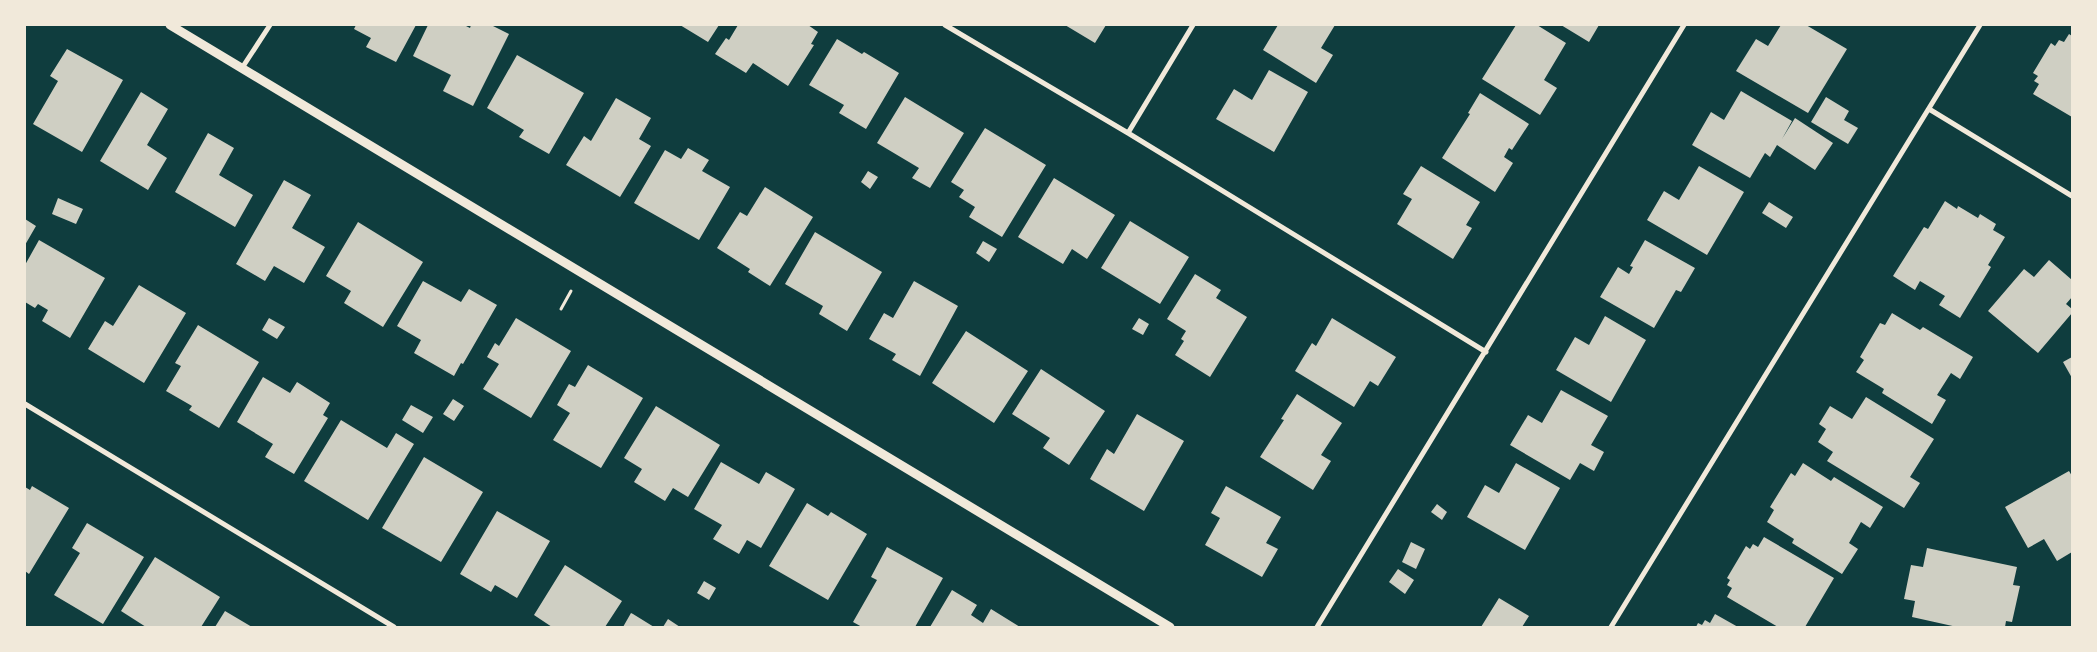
<svg xmlns="http://www.w3.org/2000/svg" width="2097" height="652" viewBox="0 0 2097 652" font-family="Montserrat,sans-serif">
  <style>
    .building { fill: #cfcfc3 }
    .lines { fill: none; stroke-linecap: round; stroke-linejoin: round }
    .path { stroke: #f1e9da; stroke-width: 3 }
    .minor { stroke: #f1e9da; stroke-width: 5 }
    .tertiary { stroke: #f1e9da; stroke-width: 9 }
  </style>
  <rect width="100%" height="100%" fill="#0f3d3e"/>
  <path class="building" d="M356 25H416L396 62 366 47 371 38 354 29Z
    M428 25H464L470 28 471 25H491L509 34 473 106 443 91 451 75 413 56Z
    M680 25H719L708 42Z
    M738 25H808L818 32 811 44 814 45 788 86 753 63 746 73 715 54 726 38 729 40Z
    M1065 25H1106L1095 43Z
    M1278 25H1335L1321 48 1333 55 1316 83 1263 50Z
    M1516 25H1537L1566 43 1544 80 1557 88 1540 115 1482 79Z
    M1561 25H1599L1589 42Z
    M1781 25H1806L1847 49 1808 113 1736 71 1756 39 1768 46Z
    M2069 34 2072 36V117L2033 94 2039 84 2034 81 2038 76 2033 73 2051 43 2055 46 2059 40 2064 42Z
    M837 39 862 54 864 52 899 73 866 129 839 113 844 105 809 85Z
    M67 49 123 80 82 152 33 124 58 81 50 76Z
    M517 55 584 93 549 154 519 137 524 130 487 108Z
    M1269 70 1308 92 1274 152 1216 119 1234 89 1252 100Z
    M1741 91 1792 121 1782 139 1795 118 1833 143 1815 170 1777 145 1770 157 1765 153 1750 178 1692 145 1711 112 1724 120Z
    M141 92 168 109 147 145 167 158 148 190 100 161Z
    M1480 93 1529 124 1512 150 1509 148 1504 157 1513 163 1495 192 1442 158 1470 114 1468 113Z
    M905 97 964 133 930 188 912 178 919 168 877 143Z
    M1826 97 1849 111 1844 120 1858 128 1848 144 1811 122Z
    M616 98 651 118 639 139 651 146 620 197 566 165 584 136 591 141Z
    M985 128 1046 165 1002 237 969 217 975 207 959 197 964 190 951 182Z
    M208 133 234 148 219 175 253 195 235 227 175 192Z
    M688 148 709 160 702 171 730 187 699 240 634 203 665 150 681 159Z
    M1421 166 1480 202 1466 225 1472 228 1453 259 1397 224 1412 199 1403 194Z
    M1699 166 1744 192 1707 255 1647 220 1664 191 1679 200Z
    M868 171 878 177 870 189 861 182Z
    M1054 178 1115 215 1087 259 1072 249 1063 264 1018 237Z
    M284 180 311 195 292 228 325 247 304 283 274 266 265 281 236 264Z
    M765 187 813 217 770 286 748 272 750 269 717 248 740 212 747 216Z
    M58 198 83 209 76 224 52 214Z
    M1945 201 1957 209 1958 206 1978 218 1980 214 1996 224 1993 230 2005 237 1988 265 1991 267 1960 318 1939 305 1945 296 1920 281 1915 290 1893 276 1924 227 1928 229Z
    M1769 202 1793 217 1786 228 1762 213Z
    M25 219 36 226 25 245Z
    M1130 221 1189 257 1160 304 1101 268Z
    M358 222 423 262 383 327 344 303 351 291 326 276Z
    M815 232 882 272 847 331 819 314 823 306 785 284Z
    M39 240 105 278 70 338 42 321 48 310 38 304 35 308 25 302V265Z
    M1645 240 1695 268 1681 292 1676 290 1654 328 1600 297 1618 267 1629 274 1633 267 1630 266Z
    M983 241 997 249 989 262 976 253Z
    M2049 260 2072 280V297L2066 304 2072 309V313L2038 353 1988 311 2024 269 2034 277Z
    M1195 274 1221 290 1216 298 1247 317 1210 377 1175 355 1184 341 1181 339 1186 331 1167 319Z
    M423 281 461 302 469 289 497 305 463 364 461 363 454 376 414 353 421 340 397 326Z
    M914 281 958 306 920 376 892 360 896 354 869 339 884 313 893 318Z
    M139 285 186 313 144 383 88 349 105 321 113 326Z
    M1892 313 1920 330 1923 327 1973 357 1960 379 1951 373 1937 395 1946 400 1932 424 1882 393 1884 389 1856 372 1864 360 1860 357 1880 323 1885 325Z
    M1605 316 1646 340 1611 402 1556 370 1575 337 1589 345Z
    M269 318 285 327 277 339 262 330Z
    M516 318 571 351 531 418 483 389 499 364 487 357 495 343 499 346Z
    M1139 318 1149 324 1143 335 1132 329Z
    M1332 318 1396 357 1378 386 1370 381 1354 407 1295 371 1312 343 1316 346Z
    M198 325 259 362 219 428 189 410 192 406 166 391 181 366 175 363Z
    M966 331 1028 371 994 423 932 383Z
    M2072 357V378L2063 362Z
    M588 365 643 398 601 468 553 440 570 413 557 405 569 384 575 387Z
    M1041 369 1105 411 1069 465 1043 448 1050 438 1012 414Z
    M263 377 290 393 297 382 330 403 323 415 328 418 294 474 265 457 273 444 237 422Z
    M1561 390 1608 416 1591 445 1604 452 1594 471 1580 463 1570 480 1510 445 1528 415 1542 423Z
    M1297 394 1342 423 1321 455 1331 461 1313 490 1260 457 1284 420 1281 419Z
    M1866 397 1934 439 1910 477 1920 483 1904 508 1827 461 1833 452 1818 442 1826 429 1819 424 1830 406 1852 419Z
    M453 399 464 406 454 421 443 414Z
    M411 405 433 417 423 433 402 420Z
    M656 406 720 445 688 497 673 488 665 501 634 482 642 469 624 458Z
    M1137 414 1184 441 1144 511 1090 479 1107 449 1114 454Z
    M341 420 387 448 396 433 414 444 368 520 304 481Z
    M424 457 483 492 441 562 382 528Z
    M721 462 759 484 766 472 795 489 761 548 747 540 739 554 713 539 722 525 694 509Z
    M1516 463 1560 488 1525 550 1467 517 1485 485 1499 493Z
    M1803 463 1831 481 1834 477 1883 507 1870 528 1861 522 1849 543 1858 549 1842 574 1792 543 1794 539 1767 522 1774 510 1770 507 1791 473 1795 476Z
    M2069 471 2072 476V552L2057 561 2044 539 2028 548 2005 507Z
    M32 486 69 508 29 574 25 571V487L30 490Z
    M1226 486 1281 517 1266 543 1278 549 1262 577 1205 545 1220 518 1211 513Z
    M807 503 828 516 831 512 867 534 828 600 769 566Z
    M1437 504 1447 512 1442 520 1431 512Z
    M497 511 550 541 517 598 495 585 491 592 460 574Z
    M87 523 144 557 103 624 54 595 80 553 72 548Z
    M1764 537 1834 578 1805 627H1778L1727 597 1732 588 1727 585 1730 580 1727 578 1746 546 1750 549 1753 544 1758 547Z
    M1411 542 1425 549 1416 569 1402 562Z
    M887 547 943 578 915 627H862L853 622 877 580 871 577Z
    M1927 548 2017 567 2013 585 2020 586 2012 622 2006 621 2005 627H1957L1912 617 1915 601 1904 599 1911 565 1923 567Z
    M155 557 220 597 201 627H146L121 611Z
    M565 565 622 601 605 627H552L534 615Z
    M1398 569 1414 580 1405 594 1389 582Z
    M704 581 716 588 709 600 697 593Z
    M952 590 977 605 971 615 983 623 991 609 1020 627H930Z
    M1499 598 1529 616 1522 627H1481Z
    M225 611 252 627H215Z
    M631 613 633 614 654 627H623Z
    M1715 614 1738 627H1696L1698 623 1702 625 1705 620 1710 623Z
    M668 619 680 627H663Z"/>
  <g class="lines">
    <path class="path" d="M561 309 571 291"/>
    <path class="minor" d="M945 25 1128 133 1486 352
      M242 68 270 25
      M1929 109 2072 196
      M1128 133 1193 25
      M25 404 394 627
      M1317 627 1684 25
      M1611 627 1980 25"/>
    <path class="tertiary" d="M170 25 1170 627"/>
  </g>
  <rect width="2097" height="652" fill="none" stroke="#f1e9da" stroke-width="52"/>
</svg>
